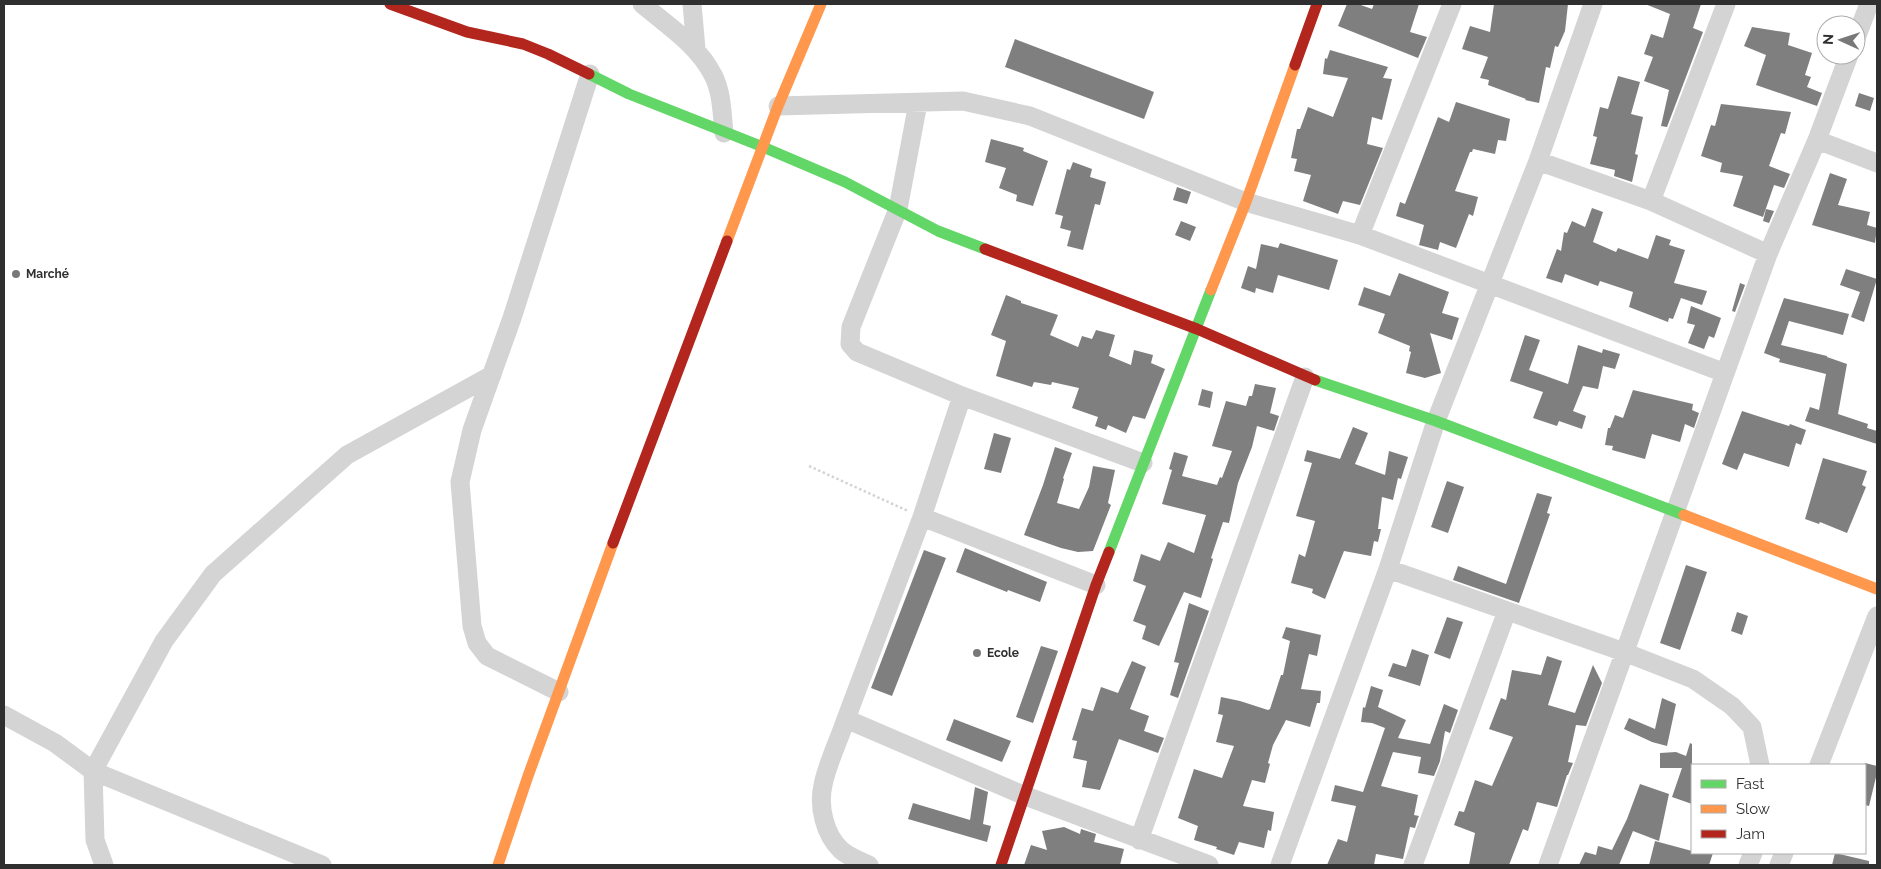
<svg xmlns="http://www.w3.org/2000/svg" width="1881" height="869" viewBox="0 0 1881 869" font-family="Raleway,sans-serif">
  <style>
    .building { fill: #7f7f7f }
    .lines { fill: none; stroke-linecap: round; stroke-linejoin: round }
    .path { stroke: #d4d4d4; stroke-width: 2.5; stroke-dasharray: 2.5 2.5; stroke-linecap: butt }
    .street { stroke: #d4d4d4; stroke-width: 19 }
    .fast { stroke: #63d668; stroke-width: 11 }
    .slow { stroke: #ff974d; stroke-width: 11 }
    .jam { stroke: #b3261e; stroke-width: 11 }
    .poi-dot { fill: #787878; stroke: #fff; stroke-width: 2 }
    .labels { text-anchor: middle; stroke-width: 5; stroke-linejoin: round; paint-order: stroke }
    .poi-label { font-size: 12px; font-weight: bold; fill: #2f2f2f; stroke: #fff; text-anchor: start }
  </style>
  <rect width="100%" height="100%" fill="#fff"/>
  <path class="building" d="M1347 4H1358L1372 9 1374 4H1419L1410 32 1427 37 1418 58 1338 26Z
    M1494 4H1568L1565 31 1558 47 1555 46 1550 68 1546 67 1539 103 1525 100 1526 99 1488 85 1489 80 1480 78 1488 57 1462 49 1470 26 1490 32Z
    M1645 4H1701L1693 28 1703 32 1667 127 1661 126 1669 90 1644 81 1653 57 1644 54 1651 34 1663 38 1670 14Z
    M1752 27 1790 33 1788 45 1812 53 1805 75 1811 77 1807 87 1822 93 1817 106 1756 85 1766 55 1744 46Z
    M1015 39 1154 92 1144 119 1005 67Z
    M1330 50 1388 67 1383 78 1392 79 1382 120 1372 117 1367 144 1383 148 1360 205 1343 201 1338 214 1303 201 1311 175 1294 171 1297 159 1291 158 1297 129H1300L1308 107 1333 117 1348 78 1323 74 1325 58 1327 59Z
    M1618 76 1640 82 1631 114 1643 117 1635 154 1638 155 1632 182 1614 176 1615 170 1590 164 1597 137 1593 136 1600 107 1608 109Z
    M1859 93 1874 98 1870 111 1855 106Z
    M1456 102 1510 119 1506 141 1498 140 1495 154 1473 149 1472 152H1470L1455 191 1478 197 1473 216 1469 214 1456 248 1440 242 1438 250 1419 245 1424 225 1396 216 1400 202 1405 204 1438 117 1449 122Z
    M1721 104 1791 112 1785 134 1781 133 1769 166 1790 174 1784 188 1774 185 1763 217 1733 206 1743 176 1720 172 1722 163 1701 156 1711 125 1715 126Z
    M991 139 1024 148 1023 151 1048 161 1033 206 1016 201 1017 195 999 188 1006 168 985 162Z
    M1073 162 1092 169 1090 177 1106 182 1100 205 1095 204 1083 250 1067 246 1071 231 1060 228 1063 216 1055 214 1067 169 1070 170Z
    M1830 173 1847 179 1838 205 1870 212 1867 225 1877 228 1875 243 1812 225Z
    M1177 187 1191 192 1187 204 1173 200Z
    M1592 208 1603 212 1593 242 1616 252 1618 248 1648 259 1656 235 1671 240 1669 245 1685 250 1674 283 1707 291 1702 305 1681 298 1673 319 1669 318 1668 322 1629 307 1633 292 1600 281 1598 286 1565 274 1562 283 1546 278 1557 249 1561 251 1564 232 1567 233 1572 221 1585 227Z
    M1766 209 1774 211 1769 223 1763 221Z
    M1181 221 1196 227 1190 241 1175 235Z
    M1280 243 1338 260 1329 290 1278 275 1273 293 1256 288 1255 293 1241 288 1248 266 1256 269 1261 244 1278 248Z
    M1846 269 1877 279 1864 322 1851 317 1860 292 1840 285Z
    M1399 273 1449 292 1442 313 1459 318 1452 340 1430 333 1441 373 1425 378 1406 373 1411 352 1409 351 1410 346 1378 333 1385 314 1358 305 1364 287 1390 296Z
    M1740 283 1745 285 1735 312 1732 311Z
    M1006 295 1021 301V303L1058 315 1050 335 1078 347 1082 336 1092 339 1096 330 1115 335 1109 356 1131 365 1134 350 1153 355 1151 363 1165 369 1145 419 1133 416 1126 433 1108 425 1106 430 1095 426 1098 417 1072 408 1079 388 1052 382 1051 385 1034 382 1032 387 996 376 1006 341 991 335Z
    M1784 298 1849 314 1843 335 1789 321 1781 345 1827 356V357L1847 364 1838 414 1868 424 1867 428 1877 431V444L1805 421 1810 407 1819 410 1826 374 1779 362 1780 359 1764 353Z
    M1691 306 1721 318 1714 338 1709 336 1704 349 1688 343 1695 325 1687 323Z
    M1525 335 1540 340 1529 370 1568 384 1578 345 1602 353 1603 349 1620 354 1615 369 1603 366 1598 389 1583 386 1573 411 1586 416 1582 429 1559 421 1557 426 1533 418 1543 392 1510 381Z
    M1255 384 1276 388 1270 413 1279 416 1274 431 1257 426 1252 447 1238 483 1229 523 1223 522 1211 558 1213 559 1201 598 1184 592 1159 646 1142 639 1146 626 1133 621 1146 586 1133 581 1141 554 1160 561 1168 542 1194 553 1206 515 1162 504 1172 470 1169 469 1174 452 1188 456 1182 476 1217 485 1220 477 1222 478 1232 451 1212 446 1226 401 1246 406 1249 396H1252Z
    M1202 389 1213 392 1210 408 1198 405Z
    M1633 390 1693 404 1692 410 1699 413 1694 428 1685 424 1680 442 1652 434 1645 459 1612 450 1613 446 1605 445 1608 428H1610L1615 415 1623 418Z
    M1742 411 1789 426 1790 424 1806 430 1801 445 1796 443 1789 467 1744 453 1737 470 1722 464Z
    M1353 427 1368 433 1355 464 1385 475 1389 451 1408 457 1401 479 1398 478 1393 500 1382 497 1378 529H1381L1378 542 1374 541 1371 556 1344 551 1325 599 1312 593 1313 589 1291 583 1299 554 1305 557 1315 521 1296 516 1312 463 1304 461 1307 450 1340 459Z
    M994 433 1011 438 1001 473 984 469Z
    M1055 447 1072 453 1063 478 1064 479 1057 503 1079 509 1089 487 1093 466 1115 470 1108 503 1111 505 1093 551 1078 552 1061 548 1024 535 1043 485Z
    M1823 458 1867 471 1862 485 1866 487 1847 533 1820 522 1819 524 1805 519Z
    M1447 481 1464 487 1448 533 1431 527Z
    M1537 493 1552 497 1547 513 1550 514 1519 603 1453 580 1458 566 1506 584Z
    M965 548 1047 582 1040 602 1008 590 1007 592 956 572Z
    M924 550 946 558 892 696 871 688Z
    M1686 565 1707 572 1680 650 1660 643Z
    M1189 603 1209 611 1178 698 1170 695 1179 663 1174 662Z
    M1737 612 1748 616 1742 635 1731 631Z
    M1447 617 1463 622 1450 659 1434 653Z
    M1286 627 1321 635 1317 656 1309 654 1301 689 1321 691 1320 703H1317L1310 727 1286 720 1273 745 1268 763 1270 764 1265 783 1252 780 1243 806 1274 812 1271 831 1268 830 1264 848 1239 842 1234 855 1216 849 1217 847 1194 840 1198 826 1178 818 1194 769 1222 778 1234 746 1216 742 1223 715 1218 714 1221 697 1240 701 1268 710 1270 709 1281 675H1283L1290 641 1282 638Z
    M1041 646 1058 651 1033 723 1016 717Z
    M1412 649 1429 655 1420 686 1388 676 1393 663 1406 667Z
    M1547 656 1562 661 1548 705 1575 713 1593 665 1602 683 1586 726 1576 725 1568 762 1573 763 1568 775H1567L1557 807 1537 802 1528 831 1523 829 1509 865H1469L1475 833 1454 825 1459 811 1464 812 1475 780 1492 786 1513 737 1489 729 1501 698 1506 700 1512 670 1541 675Z
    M1132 661 1146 667 1130 709 1149 716 1144 731 1164 738 1158 753 1119 739 1100 790 1082 787 1087 761 1073 758 1077 741 1072 740 1082 708 1093 711 1101 687 1118 693Z
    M1371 686 1383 690 1378 707 1406 720 1398 738 1430 744 1444 704 1458 710 1450 733 1445 731 1440 761 1434 776 1418 773 1421 757 1393 752 1381 786 1418 795 1414 815 1419 816 1418 818 1415 828 1410 827 1403 859 1376 854 1374 865H1327L1338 839 1347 842 1356 806 1331 801 1335 785 1363 792 1385 728 1372 723 1361 722 1363 707 1365 708Z
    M1662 698 1676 704 1667 746 1652 742 1624 729 1629 718 1655 729Z
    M954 719 1011 741 1002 762 946 740Z
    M1690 743 1692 744V804L1672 797 1682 768H1660V753L1676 752 1686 756Z
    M1865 763 1877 766V773L1869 806 1865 805Z
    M1640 784 1669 794 1659 841 1633 831 1619 865H1579L1585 852 1596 855 1598 846 1612 850 1627 819Z
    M975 787 988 792 983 824 991 826 987 842 908 819 913 803 970 820Z
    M1064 827 1080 834 1081 829 1096 834 1094 842 1124 849 1120 865H1024L1031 845 1047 850 1042 831Z
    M1655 841 1692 851V853H1713L1709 865H1649Z
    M1835 853 1869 861V865H1832Z"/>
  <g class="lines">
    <path class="path" d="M809 466 908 511"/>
    <path class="street" d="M642 4C667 25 698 45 713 75 722 92 722 114 724 133
      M692 4 696 49
      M1856 38 1869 4
      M918 103 898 209 851 327 850 344 857 352 962 396 1143 463
      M778 106 963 101 1030 116 1246 202 1360 235 1725 373
      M1817 140 1877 163
      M1538 161 1651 201 1768 254
      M1651 201 1726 4
      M1360 235 1452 4
      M962 396 922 517 846 719 1023 795 1209 865
      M922 517 1096 585
      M1388 569 1624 652 1693 679 1732 706 1752 727 1760 765
      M559 692 487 656 477 643 472 626 460 482 472 430 512 318 590 74
      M4 715 55 743 93 771 322 865
      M846 719C839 740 827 764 823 785 818 807 825 835 841 850 849 857 859 861 869 865
      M1819 765 1877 616
      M1139 840 1305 377
      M104 865 95 840 93 771 164 641 213 574 347 455 492 375
      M1280 865 1388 569 1436 421 1538 161 1593 4
      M1413 865 1507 611
      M1548 865 1768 254 1817 140 1849 55
      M1748 865 1753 853
      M1779 865 1784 853"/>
    <path class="fast" d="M589 74 629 94 763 147 845 182 938 231 985 249
      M1315 380 1436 421 1684 515
      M1109 552 1211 290"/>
    <path class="slow" d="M727 241 778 106 821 4
      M1211 290 1246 202 1295 65
      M1684 515 1877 589
      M498 865 528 776 613 543"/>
    <path class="jam" d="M390 4 467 32 523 44 548 54 589 74
      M1295 65 1317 4
      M985 249 1197 329 1315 380
      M613 543 727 241
      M1001 865 1096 585 1109 552"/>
  </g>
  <g class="poi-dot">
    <circle cx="16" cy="274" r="5"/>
    <circle cx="977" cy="653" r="5"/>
  </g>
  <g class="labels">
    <g class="poi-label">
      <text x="26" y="278">Marché</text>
      <text x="987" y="657">Ecole</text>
    </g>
  </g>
  <rect width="1881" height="869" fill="none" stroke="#2f2f2f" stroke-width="10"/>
  <rect x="1691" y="764" width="175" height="90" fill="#ffffff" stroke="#acacac"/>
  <rect x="1701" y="780" width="25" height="8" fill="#63d668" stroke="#acacac"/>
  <text x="1736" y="789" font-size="15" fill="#2f2f2f">Fast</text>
  <rect x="1701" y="805" width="25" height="8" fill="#ff974d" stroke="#acacac"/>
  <text x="1736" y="814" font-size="15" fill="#2f2f2f">Slow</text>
  <rect x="1701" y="830" width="25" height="8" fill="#b3261e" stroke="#acacac"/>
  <text x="1736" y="839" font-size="15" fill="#2f2f2f">Jam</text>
  <g transform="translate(1841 40) rotate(273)"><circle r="24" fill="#ffffff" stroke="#acacac"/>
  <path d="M0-4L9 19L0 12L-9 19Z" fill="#787878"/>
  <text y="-8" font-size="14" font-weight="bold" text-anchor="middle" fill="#2f2f2f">N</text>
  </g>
</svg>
